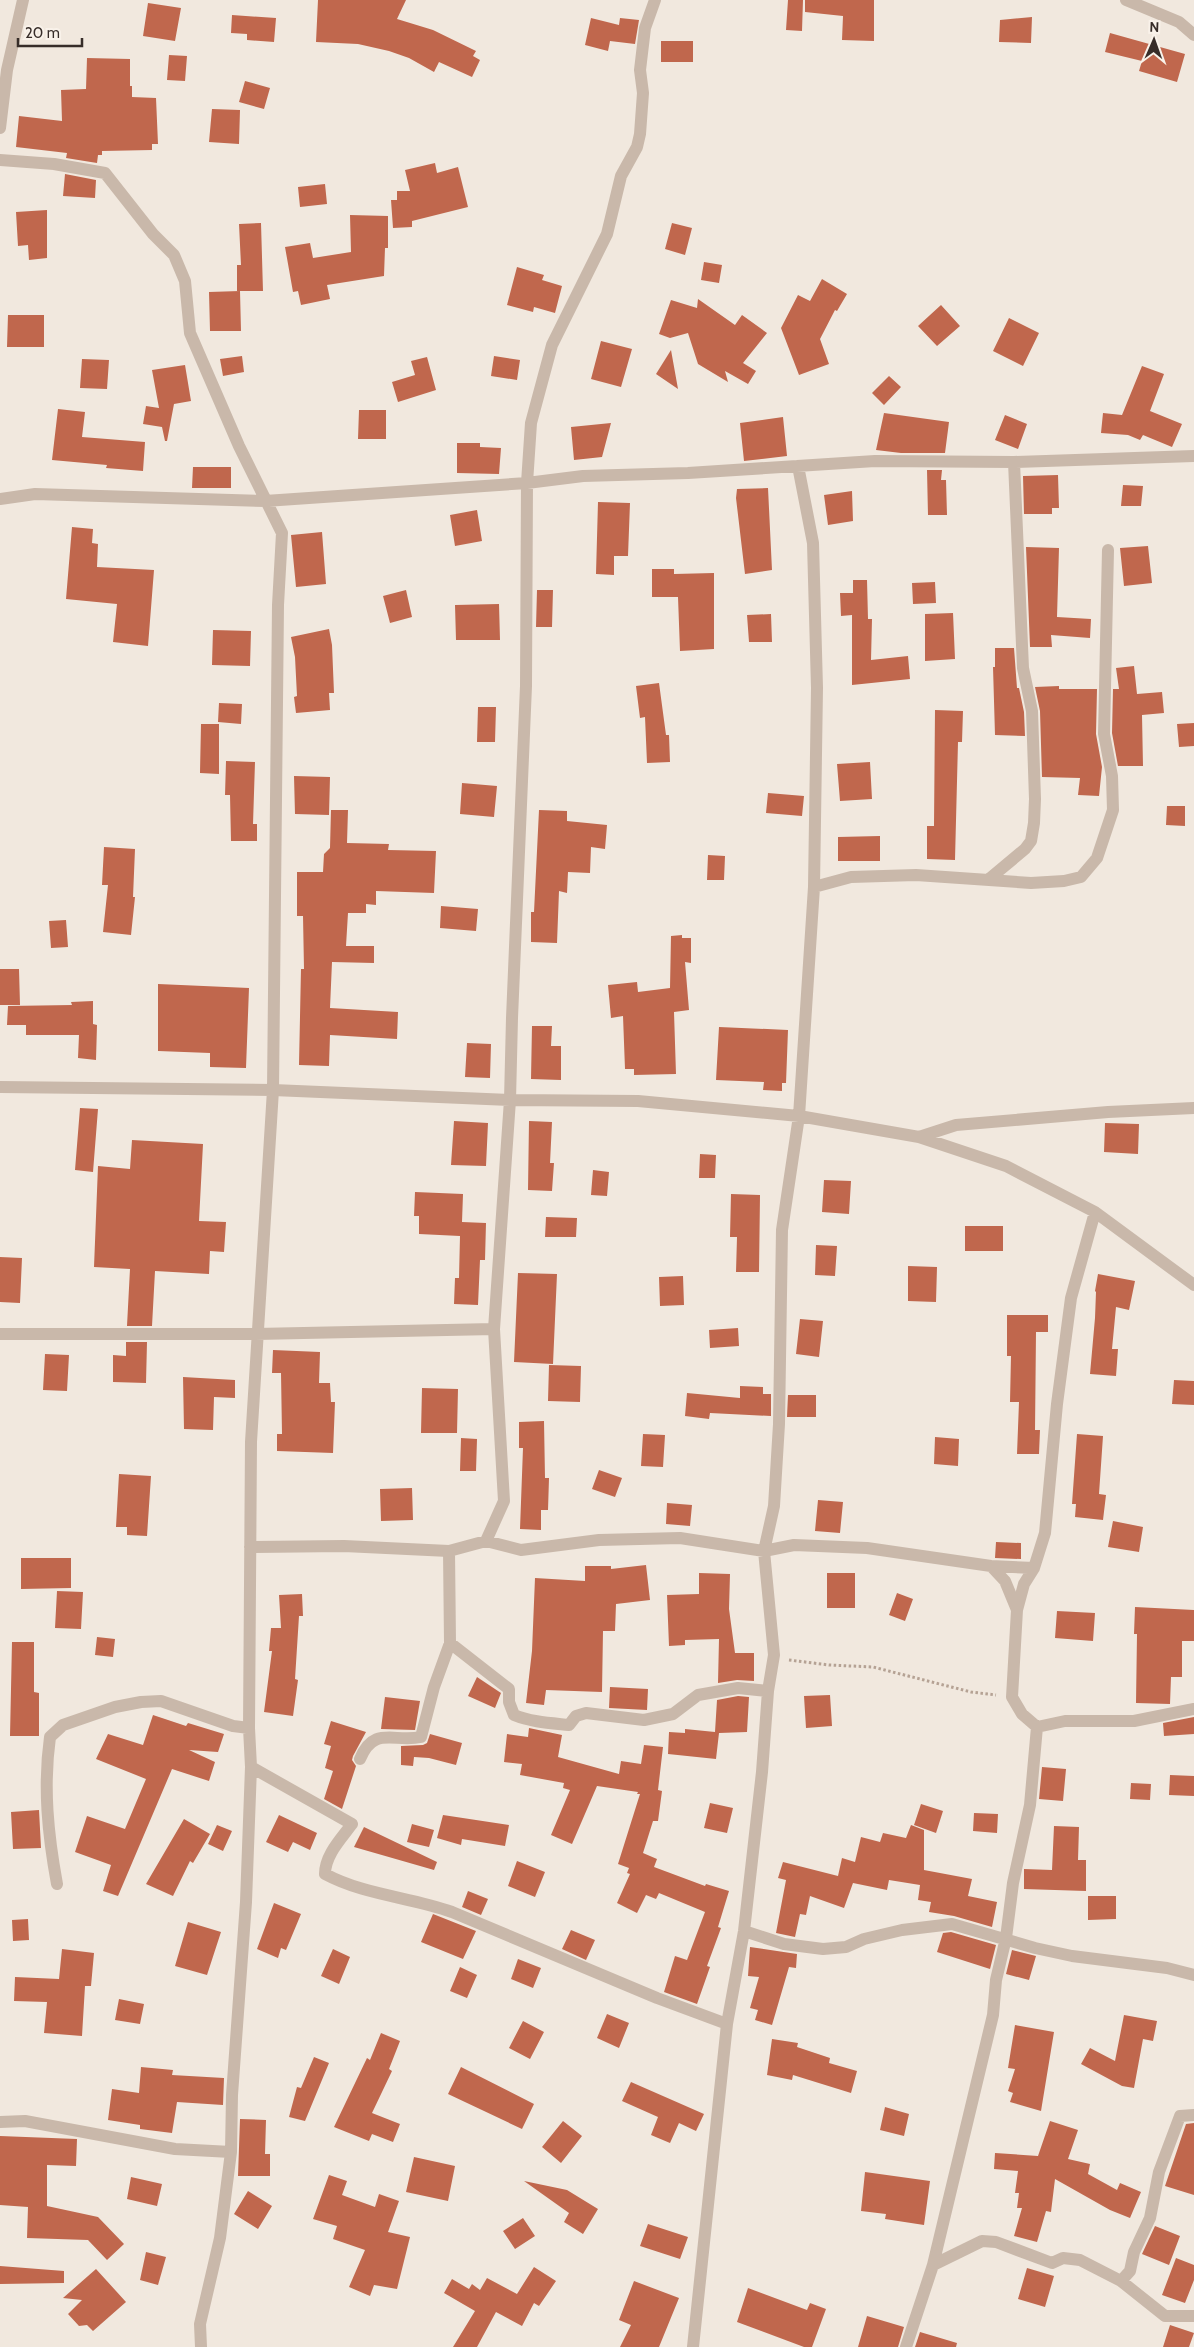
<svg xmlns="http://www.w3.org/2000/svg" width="1194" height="2347" viewBox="0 0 1194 2347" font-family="Cabin,sans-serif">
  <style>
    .building { fill: #c0674d }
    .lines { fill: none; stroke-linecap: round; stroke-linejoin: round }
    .path { stroke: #b5a294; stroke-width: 3; stroke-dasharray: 2.5 2.5; stroke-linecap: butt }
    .minor { stroke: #c9b8aa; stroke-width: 12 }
  </style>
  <rect width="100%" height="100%" fill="#f1e8de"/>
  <path class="building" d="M318 0H406L397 19 433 30 476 51 473 56 480 60 472 77 439 62 434 72 409 58 389 51 358 44 316 42Z
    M788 0H803L802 31 786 30Z
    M805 0H874V41L842 40 843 16 805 12Z
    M148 3 181 8 175 41 143 36Z
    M232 15 276 18 274 42 247 40V34L231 33Z
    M1032 17 1031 43 999 42 1000 20Z
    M591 18 619 25 620 18 639 20 635 44 610 41 608 51 585 45Z
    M1110 33 1185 54 1177 82 1139 71 1142 61 1105 52Z
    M661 41H693V62H661Z
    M169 55 187 56 185 81 167 80Z
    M87 58 130 59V86H132V97L156 98 158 144H152V150L102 151V155H98L97 163 66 158 67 153 16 147 19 116 62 121 61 90 86 89Z
    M245 81 270 88 264 109 239 102Z
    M212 109 240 110 239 144 209 142Z
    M435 163 437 173 458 167 468 207 412 221V227L393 228 391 200H397V191H410L405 170Z
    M65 174 96 180 95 198 63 196Z
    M325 184 327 204 300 207 298 187Z
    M47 210V258L29 260 28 245 18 246 16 212Z
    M350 215 388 216V248H385L384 276 327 285 330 299 301 305 298 291 293 292 285 247 310 243 313 258 351 252Z
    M261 223 263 291H237V265H241L239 224Z
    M672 223 692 228 685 255 665 249Z
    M704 262 722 265 719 283 701 280Z
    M517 267 544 275 542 280 562 286 555 313 534 307 533 312 507 305Z
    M822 279 847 294 837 311 835 310 820 339 829 364 799 375 781 328 798 295 810 301Z
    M240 291 241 331H210L209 292Z
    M698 299 735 325 742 315 767 333 743 363 756 371 748 384 725 371 728 382 698 364 688 333 670 338 659 334 671 300 697 308Z
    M941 305 960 326 937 346 918 326Z
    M8 315H44V347H7Z
    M1009 318 1039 333 1023 366 993 351Z
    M601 341 632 349 621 387 591 379Z
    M671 350 678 389 656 374Z
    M242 356 244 372 223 376 220 359Z
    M494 356 520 360 517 380 491 376Z
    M427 357 436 390 398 402 392 382 415 375 411 361Z
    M82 359 109 360 107 389 80 388Z
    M185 365 191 401 174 404 167 441H165L162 427 143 424 146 406 159 408 152 370Z
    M1142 366 1164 374 1150 411 1182 424 1172 447 1143 435 1140 440 1128 435 1101 433 1103 413 1122 415Z
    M889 376 901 387 884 405 872 393Z
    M58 409 85 412 82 437 145 442 143 471 106 468 107 465 52 460Z
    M359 410H386V439H358Z
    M884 413 949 422 945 453H901L876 450Z
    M1005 415 1027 424 1018 449 995 440Z
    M783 417 787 456 744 461 740 423Z
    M611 423 602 457 574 460 571 427Z
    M457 443H480V447L501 448 499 474 457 473Z
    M193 467H231V488H192Z
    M927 470H942L941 480H946L947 515H928Z
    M1058 475 1059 508H1052V514H1024L1023 476Z
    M1123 485 1143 486 1141 506H1121Z
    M768 488 772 570 745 574 736 498 737 489Z
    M852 491 853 521 828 525 824 495Z
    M598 502 630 503 628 556H614V575L596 574Z
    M477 510 482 541 455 546 450 515Z
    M72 527 93 529 92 543 98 544 97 567 154 570 148 646 113 642 117 604 66 599Z
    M322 532 326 584 296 587 291 535Z
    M1148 546 1152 583 1124 586 1120 548Z
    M1026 547 1059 548 1057 617 1091 619 1090 638 1051 635 1052 647H1030Z
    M652 569H674V574L714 573V649L680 651 678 597H652Z
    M853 580H867L868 619H872L871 660 908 656 910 679 852 685V615L841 616 840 593H853Z
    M935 582 936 603 913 604 912 583Z
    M406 590 412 617 390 623 383 596Z
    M537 590H553L552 627H536Z
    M499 604 500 640H456L455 605Z
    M953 613 955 659 925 661V614Z
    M771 614 772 642H749L747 615Z
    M329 629 332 645 334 693H329L330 710 296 713 294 697 297 696 295 657 291 637Z
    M213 630 251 631 250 666 212 665Z
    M995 648H1014L1017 688H1019L1024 712 1025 736 995 735 993 667H995Z
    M1134 666 1137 694 1162 692 1164 713 1142 715 1143 766H1118L1112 733 1113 689H1119L1116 668Z
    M659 683 666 735H669L670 762 647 763 645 717 640 718 636 686Z
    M1059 686V689H1097L1096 734 1102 767 1099 796 1078 795 1080 778 1042 777 1040 711 1035 687Z
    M219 703 242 704 241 724 218 722Z
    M478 707H496L495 742H477Z
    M935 710 963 711 962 742H958L955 860 927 859V826H934Z
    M1194 723V746L1179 747 1177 724Z
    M201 724H219V774L200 773Z
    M226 761 255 762 253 824H257V841H231L230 795H225Z
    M870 762 872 799 840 801 837 764Z
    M294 776 330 777 329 815 295 814Z
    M462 783 497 786 494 817 460 814Z
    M768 793 804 796 802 816 766 813Z
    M1167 806H1185V826L1166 825Z
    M331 810H348L347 843 389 844 388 850 436 851 434 893 376 891V905L366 904V913H348L346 946H374V963L332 962 330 1008 398 1012 397 1039 330 1035 329 1066 299 1065 301 969H304L303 916H297V872H323L324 854 330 848Z
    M539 810 567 811V821L607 825 605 849 591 847 590 873 568 872 567 893 559 891 557 943 531 942V912H534Z
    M880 836V861H838V837Z
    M104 847 135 849 133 897H135L131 935 103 932 108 885H102Z
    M708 855 725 856 724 880H707Z
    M441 906 478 909 476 931 440 928Z
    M66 920 68 947 51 948 49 921Z
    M682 935V938H691V963L685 962 689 1010 674 1012 676 1074 634 1075V1069H625L623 1016 611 1018 608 985 637 982 638 992 670 988 671 936Z
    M0 969H19L20 1005H0Z
    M158 984 249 988 246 1068 210 1067V1053L158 1051Z
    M93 1001V1024L97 1025 96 1060 78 1058 79 1035H26V1025H7L8 1006 72 1005 71 1002Z
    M532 1026H552L551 1046H561V1080L531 1079Z
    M719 1027 788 1030 786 1083H782V1091L763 1090 764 1082 716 1080Z
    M467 1043 491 1044 490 1078 465 1077Z
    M80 1108 98 1109 93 1172 75 1170Z
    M454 1121 488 1123 486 1166 451 1165Z
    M529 1121 552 1122 550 1163H554L552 1191 528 1190Z
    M1105 1123 1139 1124 1138 1154 1104 1152Z
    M132 1140 203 1144 199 1221 226 1222 224 1252 210 1251 209 1274 155 1271 152 1326H127L130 1269 94 1267 98 1166 130 1169Z
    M700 1154 716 1155 715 1178H699Z
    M593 1170 609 1172 607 1196 591 1195Z
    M824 1180 851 1181 849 1214 822 1212Z
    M415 1192 463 1194 462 1222 486 1223 485 1260H480L478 1305 454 1304 455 1278H459L460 1236 419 1234V1216H414Z
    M731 1194 760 1195 759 1272H736L737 1237H730Z
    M546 1217 577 1218 576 1237H545Z
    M965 1226H1003V1251H965Z
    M816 1245 837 1246 835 1276 815 1275Z
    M0 1257 22 1258 20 1303 0 1302Z
    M908 1266 937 1267 936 1302 908 1301Z
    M518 1273 557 1274 553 1364 514 1362Z
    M1098 1274 1135 1281 1129 1310 1116 1307 1112 1349H1118L1116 1376 1090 1374 1095 1318 1096 1292 1095 1291Z
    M683 1276 684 1305 660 1306 659 1277Z
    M1007 1315H1048V1332H1036L1035 1430H1040L1039 1454H1017L1019 1402H1010L1011 1356H1007Z
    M800 1319 823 1321 819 1357 796 1354Z
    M738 1328 739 1346 710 1348 709 1330Z
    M126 1342H147L146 1383 113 1382V1355L126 1356Z
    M273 1350 320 1352 319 1383H330L331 1402H335L333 1453 277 1451V1434H282L281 1373H272Z
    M45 1354 69 1355 67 1391 43 1390Z
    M549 1365 581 1366 580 1402 548 1401Z
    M183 1377 235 1380V1398L214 1397 213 1430 184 1429Z
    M1174 1380 1194 1381V1405L1172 1404Z
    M740 1386 763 1387V1394H771V1416L710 1413 709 1419 685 1416 687 1393 740 1398Z
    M422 1388 458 1389 457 1433H421Z
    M788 1395H816V1417H787Z
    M544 1421 545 1478H549L548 1510H541V1530L520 1529 523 1448H519V1422Z
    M643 1434 665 1435 663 1467 641 1466Z
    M1077 1434 1103 1436 1099 1494 1106 1495 1103 1520 1075 1517 1076 1504H1072Z
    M935 1437 959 1439 958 1466 934 1464Z
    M461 1438 477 1439 476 1471H460Z
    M599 1470 622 1478 615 1497 592 1489Z
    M119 1474 151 1476 147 1536 127 1535V1527H116Z
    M412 1488 413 1520 381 1521 380 1489Z
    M818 1500 843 1502 840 1533 815 1531Z
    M667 1503 692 1505 690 1526 666 1524Z
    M1113 1521 1143 1527 1139 1552 1108 1547Z
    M996 1542 1021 1543V1559L995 1558Z
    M21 1558H71V1588L21 1589Z
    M646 1565 650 1600 616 1604 615 1631H603L602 1692 546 1690 544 1705 526 1703 532 1651 535 1578 585 1581V1566H611V1569Z
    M699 1573 730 1574 729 1609 735 1653H754V1681L737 1680 718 1683 719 1639 685 1640V1645L669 1646 667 1595 699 1594Z
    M827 1573H855V1608H827Z
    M57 1591 83 1592 81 1629 55 1628Z
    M897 1593 913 1599 905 1621 889 1615Z
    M302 1594 303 1616H299L295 1679 298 1680 293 1716 264 1712 272 1651H269L271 1628H281L279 1595Z
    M1135 1607 1194 1610V1641H1182V1677H1171L1170 1704 1136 1703 1137 1634H1134Z
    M1057 1611 1095 1613 1093 1641 1055 1638Z
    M97 1637 115 1639 113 1657 95 1655Z
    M12 1642H34V1692L39 1693V1736H10Z
    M477 1677 501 1693 495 1708 468 1696Z
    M610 1687 648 1689 647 1710 609 1708Z
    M830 1695 832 1726 806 1728 804 1696Z
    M738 1696 749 1697 747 1732 719 1733 716 1759 668 1754 669 1732 685 1733V1729L715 1732 717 1700Z
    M385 1697 420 1701 415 1730 381 1729Z
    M153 1715 186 1726 188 1723 224 1734 218 1752 189 1750 215 1762 209 1781 172 1769 118 1896 103 1891 111 1865 75 1852 87 1816 125 1829 146 1779 96 1759 108 1734 143 1745Z
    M1194 1717V1734L1164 1736 1163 1723Z
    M331 1721 366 1732 353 1756 352 1760 356 1766 342 1809 324 1799 333 1771 325 1768 331 1746 324 1744Z
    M529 1728 562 1735 558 1757 619 1774 621 1761 641 1764 644 1745 663 1747 658 1790 662 1791 658 1821H653L643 1853 657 1859 654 1867 705 1886 706 1884 729 1891 718 1927 721 1928 707 1966 710 1967 697 2004 664 1992 675 1956 687 1960 705 1912 659 1893 656 1899 646 1895 637 1913 617 1903 630 1874 627 1873 629 1868 618 1864 640 1794H637L638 1792 597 1786 572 1844 551 1835 570 1790 563 1788 564 1783 520 1775 522 1764 504 1762 507 1734 528 1737Z
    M430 1734 462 1743 456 1765 429 1758 414 1757 413 1766 401 1765V1746L423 1745 427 1743Z
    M1042 1767 1066 1769 1063 1801 1039 1799Z
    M1170 1775 1194 1776V1796L1169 1795Z
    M1131 1783 1151 1784 1150 1800 1130 1799Z
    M710 1803 733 1808 727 1833 704 1828Z
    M921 1804 943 1811 936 1833 914 1825Z
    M39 1810 41 1848 13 1849 11 1812Z
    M974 1813 998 1814 997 1833 973 1831Z
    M279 1815 317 1833 310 1850 293 1842 288 1852 266 1842Z
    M443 1815 509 1825 505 1846 462 1839 461 1845 437 1838Z
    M184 1819 210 1834 193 1863 190 1861 173 1896 146 1884Z
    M412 1824 434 1830 429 1847 407 1842Z
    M217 1825 232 1831 223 1851 208 1844Z
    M911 1825 924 1830V1870L972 1879 968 1896 997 1902 992 1927 954 1916 929 1912 931 1902 918 1900 920 1885 889 1880 887 1890 853 1883 844 1908 810 1896 806 1915 800 1914 795 1937 776 1933 786 1880 778 1878 783 1862 838 1876 842 1858 855 1862 861 1837 880 1842 883 1833 906 1838Z
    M1054 1826 1079 1827 1078 1860H1086V1891L1024 1889V1869L1052 1870Z
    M364 1827 437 1862 434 1870 354 1847Z
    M517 1861 545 1872 535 1897 508 1886Z
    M468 1891 488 1899 481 1915 462 1907Z
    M1088 1896H1116V1919L1088 1920Z
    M274 1903 301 1914 286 1950 281 1948 278 1958 257 1949Z
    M433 1914 476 1931 463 1959 421 1942Z
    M28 1919 29 1940 13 1941 12 1920Z
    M188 1922 221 1932 207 1975 175 1966Z
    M571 1930 595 1940 586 1960 562 1949Z
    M951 1932 996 1945 990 1969 937 1952 943 1933Z
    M750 1947 797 1954 796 1968 789 1967 772 2025 755 2020 758 2010 750 2008 759 1977 748 1976Z
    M62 1949 94 1953 91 1986H85L82 2036 44 2033 47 2002 14 2001 15 1977 59 1979Z
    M333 1949 350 1957 339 1984 321 1976Z
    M1012 1950 1036 1956 1029 1980 1006 1974Z
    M518 1959 541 1968 533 1988 511 1979Z
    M460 1967 477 1975 467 1998 450 1991Z
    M119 1999 144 2004 140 2024 115 2020Z
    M607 2014 629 2023 619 2048 597 2038Z
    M1124 2015 1157 2021 1153 2041 1143 2039 1134 2088 1122 2086 1081 2064 1090 2048 1115 2061Z
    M523 2021 544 2032 530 2059 509 2048Z
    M1015 2025 1054 2032 1041 2111 1010 2102 1013 2093 1008 2091 1015 2069 1008 2068Z
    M381 2033 400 2041 389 2069 392 2071 372 2113 400 2124 393 2142 372 2134 369 2141 334 2127 367 2058 370 2060Z
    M772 2039 798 2043 797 2047 830 2058 829 2063 857 2071 851 2093 793 2075 792 2080 767 2075Z
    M314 2057 329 2063 305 2121 289 2117 297 2087 301 2088Z
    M141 2067 173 2070 172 2075 224 2078 223 2105 177 2102 172 2133 140 2129V2125L108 2120 112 2089 139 2093Z
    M461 2067 534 2104 522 2129 448 2094Z
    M631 2082 704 2114 696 2131 679 2123 670 2143 651 2135 658 2117 622 2101Z
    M885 2107 909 2114 904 2136 880 2130Z
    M240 2119 266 2120 265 2154H270V2176H238Z
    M563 2121 582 2136 561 2163 542 2147Z
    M1050 2121 1078 2130 1068 2159 1090 2164 1088 2174 1117 2190 1120 2183 1141 2192 1130 2218 1110 2210 1055 2179 1051 2212 1046 2211 1037 2242 1014 2236 1022 2208H1017L1019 2193H1015L1018 2171 994 2169 995 2153 1038 2156Z
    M1194 2123V2195L1165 2186 1186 2124Z
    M0 2136 77 2139 76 2166 47 2165V2206L98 2217 124 2244 107 2260 88 2240 27 2238 28 2207 0 2205Z
    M414 2157 455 2166 448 2201 406 2192Z
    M865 2172 930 2181 924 2225 885 2219 886 2214 861 2211Z
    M329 2175 347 2181 342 2195 375 2207 379 2194 399 2201 388 2232 410 2237 397 2289 374 2285 370 2296 349 2287 365 2250 333 2239 337 2226 313 2219Z
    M131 2177 162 2184 157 2206 127 2199Z
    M524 2181 567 2190 598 2209 583 2234 564 2222 569 2213Z
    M248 2191 272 2206 258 2229 234 2214Z
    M523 2218 535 2236 515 2249 503 2231Z
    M648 2224 688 2237 680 2259 640 2246Z
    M1155 2226 1180 2236 1169 2265 1142 2254Z
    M146 2252 166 2257 158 2285 140 2280Z
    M1176 2258 1194 2265V2280L1185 2303 1162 2295Z
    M0 2266 64 2271V2283L0 2284Z
    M534 2267 556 2281 539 2306 534 2303 522 2326 496 2312 477 2347H453L475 2311 444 2293 452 2279 469 2289 472 2284 480 2290 487 2278 517 2294Z
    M1027 2268 1054 2276 1045 2307 1018 2299Z
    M96 2269 126 2302 93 2331 87 2325 79 2326 68 2314 82 2300 63 2298Z
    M634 2281 679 2298 659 2347H620L631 2325 619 2320Z
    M748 2288 807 2310 810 2303 826 2309 812 2347H804L737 2322Z
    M867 2316 904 2327 898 2347H858Z
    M1170 2325 1194 2333 1189 2347H1163Z
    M920 2332 957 2343 956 2347H915Z"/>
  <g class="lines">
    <path class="path" d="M789 1660 829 1665 873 1667 971 1692 996 1695"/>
    <path class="minor" d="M1126 0 1179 22 1194 35
      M0 128 7 70 23 0
      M0 160 54 164 105 173 153 234 174 255 185 281 190 333 239 446 282 533 278 605 273 1090 251 1442 249 1728 251 1767 246 1902 232 2095 231 2152 220 2238 200 2324 201 2347
      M0 499 35 494 265 501 527 483 583 476 688 473 875 461 1014 462 1194 456
      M989 879 1025 849 1031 841 1034 823 1035 799 1032 711 1023 668 1014 462
      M814 887 851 877 916 875 1031 883 1064 881 1081 877 1097 858 1113 810 1112 776 1104 734 1108 550
      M0 1087 273 1090 510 1100 638 1101 799 1116 919 1137 1006 1166 1095 1212 1194 1285
      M919 1137 956 1125 1108 1112 1194 1108
      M0 1334H256L494 1329
      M486 1541 504 1501 494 1329 510 1100 512 1018 526 686 527 483 531 423 552 345 607 234 621 176 637 147 640 134 643 93 640 70 645 28 655 0
      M250 1547 344 1546 449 1551 486 1541 521 1550 599 1540 680 1538 764 1551 794 1545 867 1548 991 1566 1034 1568
      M991 1566 1005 1581 1017 1610
      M450 1643 509 1689V1702L514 1715C531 1722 550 1723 569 1725L576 1716 586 1713 644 1720 673 1714 698 1695 738 1688 768 1691
      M1037 1727 1065 1721H1134L1194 1709
      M360 1759C374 1725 394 1743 421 1737L434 1687 450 1643 449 1551
      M251 1767 352 1824C341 1839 325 1855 325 1874 364 1895 410 1897 452 1912L657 1998 727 2024
      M57 1884C48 1835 43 1787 50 1737L63 1725 115 1707 141 1702 161 1701 233 1726 249 1728
      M744 1931 784 1944 823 1949 846 1947 864 1939 902 1930 952 1924 1035 1948 1072 1956 1167 1968 1194 1975
      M0 2122 25 2121 175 2149 231 2152
      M933 2265 982 2241 996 2242 1052 2263 1063 2258 1080 2260 1121 2281 1165 2316H1194
      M1121 2281 1130 2271 1134 2252 1150 2218 1159 2172 1180 2116 1194 2115
      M693 2347 727 2024 744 1931 762 1772 768 1691 774 1655 764 1551 774 1506 779 1424 782 1230 799 1116 814 887 817 688 813 543 798 466
      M906 2347 933 2265 993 2015 996 1980 1006 1938 1013 1883 1030 1805 1037 1727 1022 1714 1012 1697 1017 1610 1024 1584 1034 1568 1045 1533 1057 1404 1071 1298 1095 1212"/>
  </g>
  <g transform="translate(1154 40) rotate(2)" stroke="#f9f2ea" stroke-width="4" paint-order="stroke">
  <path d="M0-4L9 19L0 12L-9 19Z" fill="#372d29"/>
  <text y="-8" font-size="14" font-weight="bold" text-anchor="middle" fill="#372d29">N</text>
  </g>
  <path d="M18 38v8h64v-8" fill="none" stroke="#372d29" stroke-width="2.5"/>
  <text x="25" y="38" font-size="15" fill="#372d29" stroke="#f9f2ea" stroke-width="4" paint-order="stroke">20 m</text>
</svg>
